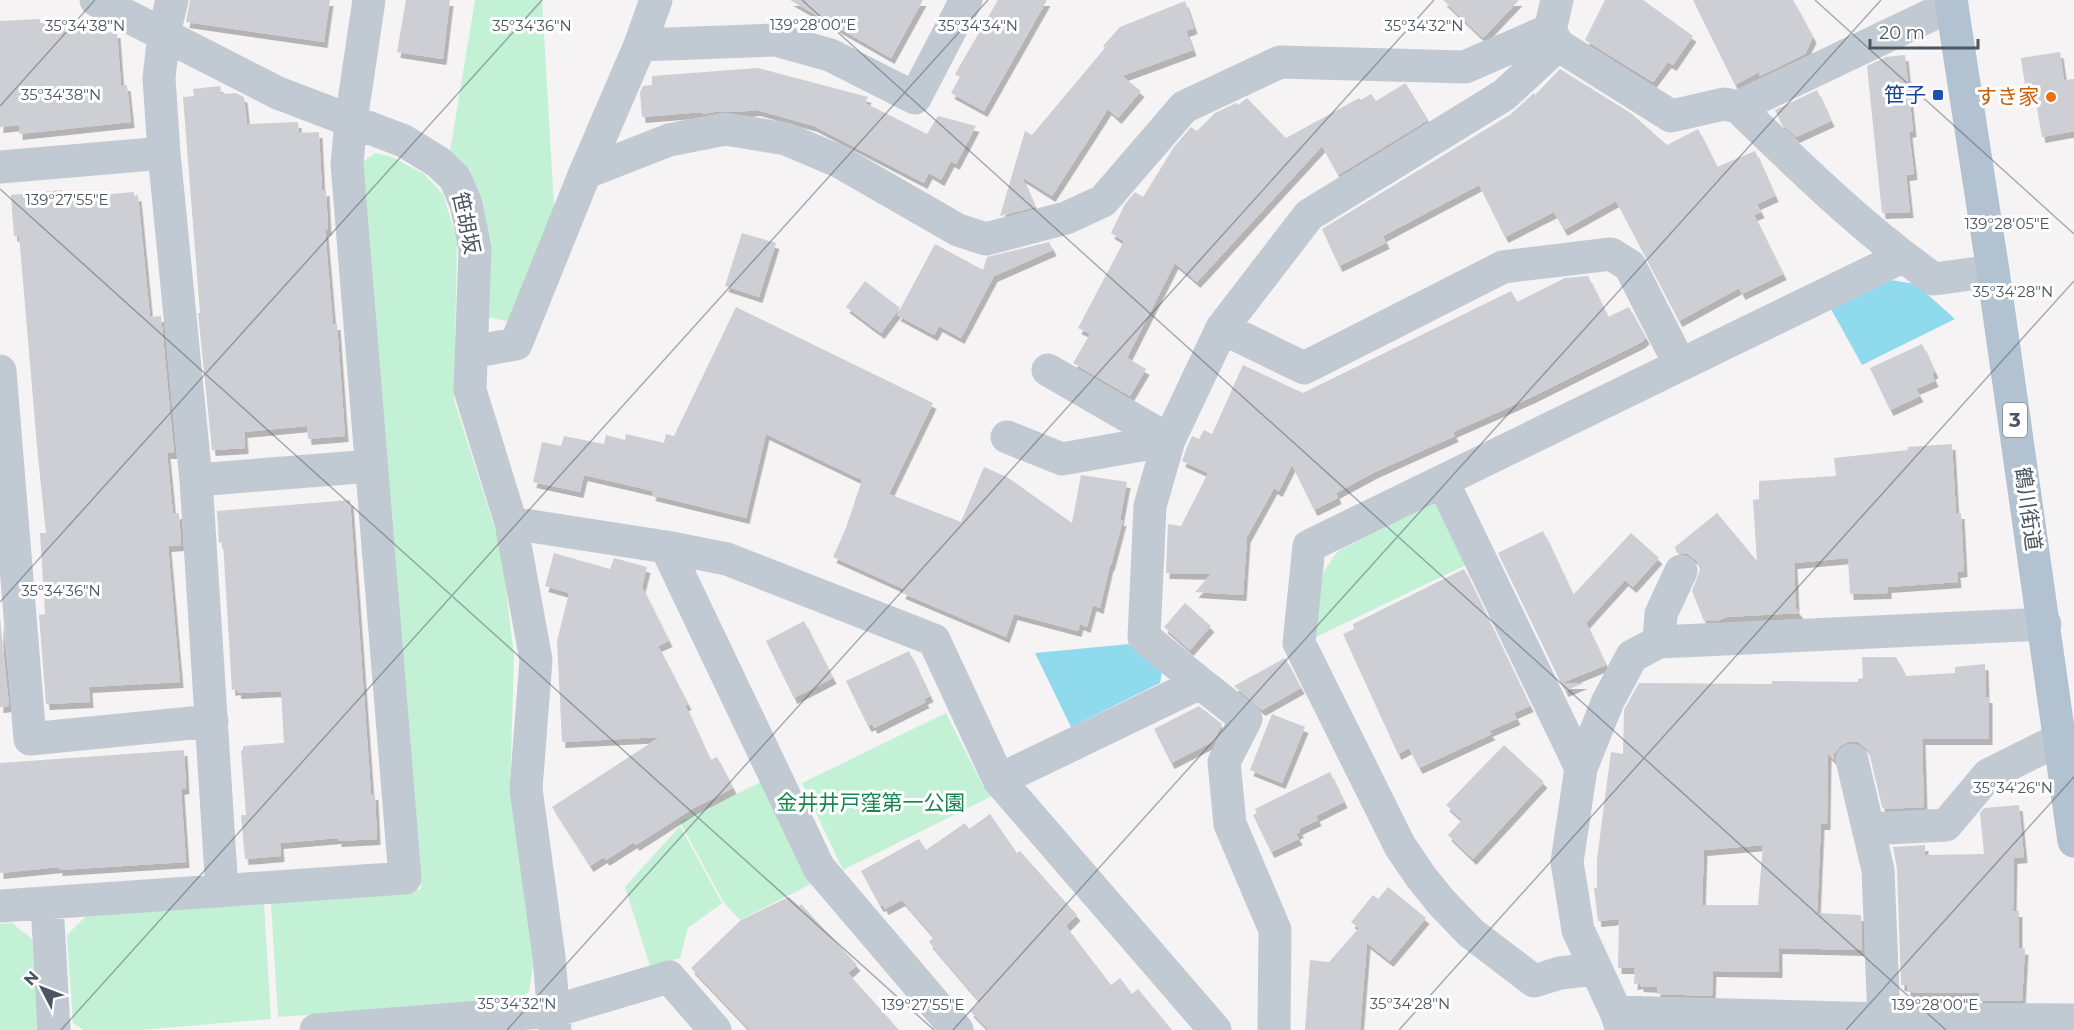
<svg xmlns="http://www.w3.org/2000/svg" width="2074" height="1030" viewBox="0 0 2074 1030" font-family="Montserrat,'Noto Sans JP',sans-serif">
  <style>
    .green { fill: #c3f1d5 }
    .water { fill: #90daee }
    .building { fill: #cdcfd5; fill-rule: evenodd; filter: url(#shadow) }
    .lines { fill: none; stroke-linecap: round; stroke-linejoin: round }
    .minor { stroke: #c1cad2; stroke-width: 33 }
    .major { stroke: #b3c2d1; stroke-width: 33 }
    .ticks { fill: none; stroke: #4a5661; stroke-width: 1.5; stroke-opacity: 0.45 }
    .transit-dot { fill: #1a4fb4; stroke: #fff; stroke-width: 2 }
    .food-dot { fill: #e8710a; stroke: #fff; stroke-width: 2 }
    .labels { text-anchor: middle; stroke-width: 6; stroke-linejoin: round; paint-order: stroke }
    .shield { fill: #fff; stroke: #808990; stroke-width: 1.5 }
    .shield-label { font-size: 20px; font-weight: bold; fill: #4a5661 }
    .transit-label { font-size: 21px; fill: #164399; stroke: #fff; text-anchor: end }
    .food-label { font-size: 21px; fill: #c56008; stroke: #fff; text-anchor: end }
    .street-label { font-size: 21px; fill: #4a5661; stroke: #fff }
    .park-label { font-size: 21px; fill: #17864f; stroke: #fff }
    .ticks-label { font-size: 15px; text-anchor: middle; fill: #4a5661; stroke: #fff; stroke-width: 6; stroke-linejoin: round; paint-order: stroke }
  </style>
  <defs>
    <filter id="shadow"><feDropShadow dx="3.5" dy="6" stdDeviation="0" flood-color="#0004"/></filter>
  </defs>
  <rect width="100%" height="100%" fill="#f5f3f3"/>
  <path class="green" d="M475 0H542L555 223 514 323 488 317 482 203 470 170 450 151Z
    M375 153 392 157 424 174 443 194 457 241 454 400 501 548 514 656 510 791 535 952 529 992 518 1000 278 1017 271 903 421 889 363 162Z
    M1438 500 1468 564 1316 637 1322 574 1338 551Z
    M946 713 983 786 992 796 843 870 802 783Z
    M763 781 813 883 740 920 724 903 680 822Z
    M680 826 722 903 688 928 680 958 650 966 625 887Z
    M264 904 271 1019 138 1030H83L73 1023 67 935 86 916Z
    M12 923 32 939 39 1030H0V924Z"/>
  <path class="water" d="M1890 280 1916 284 1955 319 1862 365 1831 309Z
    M1129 644 1162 672 1160 683 1071 727 1035 653Z"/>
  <path class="building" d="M190 0H330L324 42 186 22Z
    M406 0H450L443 59 397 52Z
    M790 0H923L891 58Z
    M998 0H1047L984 111 951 93 960 77 955 74Z
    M1443 0H1519L1483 38Z
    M1605 0H1643L1693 36 1673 65 1668 62 1653 82 1585 40Z
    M1693 0H1793L1813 37 1805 54 1760 76 1759 72 1735 85Z
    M1185 1 1194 28 1186 31 1193 50 1122 76 1141 91 1118 118 1108 109 1052 196 1022 177 1035 207 1000 216 1025 131 1032 135 1105 48 1103 46 1120 27Z
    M40 19V23L78 20 79 25 97 24 98 33 117 32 121 85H127L131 122 19 134V125L0 127V21Z
    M2060 52 2064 80 2074 79V131L2042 137 2034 91 2026 92 2021 58Z
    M1905 55 1913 131 1909 132 1914 174 1906 175 1910 212 1882 213 1867 66 1886 57Z
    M758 68 868 97 865 103 927 134 938 116 976 126 956 164 951 161 941 180 929 173 924 183 814 126 757 110 737 112 721 111 702 114V112L642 117 640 92 643 86 652 85V76Z
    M1560 69 1632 114 1667 145 1698 129 1717 167 1755 151 1775 196 1757 204 1761 212 1754 215 1783 274 1742 294 1739 288 1679 321 1616 201 1564 230 1554 212 1505 237 1479 185 1383 236 1386 243 1339 266 1322 229 1511 114 1534 93 1535 95Z
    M1404 84H1406L1428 120 1338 175 1322 146 1197 282 1175 263 1127 358 1146 369 1130 396 1073 363 1090 334 1078 328 1124 241 1111 233 1125 204 1135 192 1143 197 1174 147 1191 127 1197 131 1215 113 1236 103 1238 105 1247 98 1286 138 1359 98 1361 100 1371 94 1376 101Z
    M220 86 221 94 236 93 244 97 247 124 298 122 299 133 319 132 322 191 326 190 328 229 325 230 333 324H337L345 436 308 439 307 426 244 432 245 448 212 450 198 313H200L183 97 194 96 193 89Z
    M1817 90 1831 121 1796 137 1781 123 1775 110Z
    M62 190 63 198 134 192V196L138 195 150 317 161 316 174 453H167L173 514 179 513 181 545 168 546 180 682 89 687 90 702 46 704 39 615 45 614 40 533H46L38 457 19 235 14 236 11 195Z
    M742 233 776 243 759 297 725 286Z
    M1049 242 1053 250 994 276 961 338 939 326 934 335 897 315 935 244 983 270 987 257Z
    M1588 276 1608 317 1629 307 1646 338 1642 342 1532 397 1453 432 1455 436 1375 472 1336 493 1338 498 1314 510 1292 465 1279 491 1274 488 1247 537 1243 595 1195 592 1211 574 1166 573 1168 524 1181 526 1208 473 1182 461 1187 447 1192 436 1199 439 1204 430 1212 434 1243 365 1303 393 1511 291 1517 302 1565 278Z
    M865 281 900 308 881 333 846 307Z
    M736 307 933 403 889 494 961 522 984 467 1007 477 1072 523 1081 475 1127 482 1120 520H1123L1111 565H1110L1100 608 1093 605 1087 627 1080 624 1078 631 1014 614 1006 637 902 593 904 589 833 557 846 528 862 480 766 434 746 518 652 495 653 491 584 475 580 492 533 482 542 442 561 446 564 436 604 444 606 435 625 440 626 434 664 443 666 434 674 436Z
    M1922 344 1935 372 1932 374 1935 381 1916 389 1920 396 1890 410 1870 368Z
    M1952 444 1956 513H1961L1964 571 1957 572 1958 582 1888 587V593L1850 594 1848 558 1794 563 1796 608 1800 613 1727 617 1717 621H1704L1692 591 1700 570 1697 561 1688 554 1677 553 1675 547 1717 513 1757 561 1753 500 1759 499V481L1836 476 1834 458 1908 450 1907 447Z
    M350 500 371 794H375L377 839 338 841V838L280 843 281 856 245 859 241 815H246L241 751 243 750V746L284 743 281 691 238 693 237 689 232 690 223 542 219 543 217 511Z
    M1543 531 1573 595 1631 533 1659 558 1633 587 1625 580 1586 623 1606 665 1562 683H1584L1565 691 1498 553Z
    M554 553 610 569 614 558 647 567 642 587 669 641 658 646 688 704 685 705 710 760 717 757 733 788 692 809 636 845 634 842 606 860 604 857 590 866 552 807 660 737 562 742 557 641 569 593 545 586Z
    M1464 569 1530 706 1514 713 1517 719 1489 731 1492 734 1419 768 1409 748 1398 754 1343 634 1354 629 1353 624Z
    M1185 603 1211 626 1190 650 1164 627Z
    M0 618 9 706 0 707Z
    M804 621 833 678 794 698 766 641Z
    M909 651 930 696 924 699 926 702 874 728 872 724 868 726 846 681Z
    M1862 657H1896L1906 676 1955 673V667L1985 664 1986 697H1989V739H1922L1924 807 1885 809 1882 807 1870 756 1866 748 1858 742H1848L1840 746 1834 754V760L1828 754 1827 824H1821L1817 913 1861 915 1862 950 1779 948V972L1713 971 1712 996 1657 994V987L1640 986V983L1634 984 1635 968H1618L1619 919 1598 921 1594 888H1597V859L1611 752 1623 754 1624 710 1639 683 1772 684V681L1858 682V679L1863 678ZM1763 845 1758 905H1702L1704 850Z
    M1285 658 1301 688 1262 710 1234 686Z
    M1199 706 1222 724 1214 741 1171 763 1154 729Z
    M1272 714 1305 727 1282 783 1250 770Z
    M1504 745 1544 782 1473 859 1448 835 1462 820 1446 805Z
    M184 750 186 788 181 789 186 862 59 870V867L0 873V763Z
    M1330 772 1344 802 1316 816 1318 820 1299 829 1300 832 1296 834 1299 839 1271 852 1253 815 1257 813 1255 809Z
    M2019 805 2024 857 2014 858 2013 911H2019V948L2025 949 2022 1001H1979V993L1907 992V985H1901L1897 869 1893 847 1925 845V855L1984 854 1980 813 1984 808Z
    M990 814 1017 853 1020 851 1077 915 1066 926 1111 985 1120 978 1132 994 1138 989 1172 1030H989L970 1011 980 1002 929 942 934 937 902 900 885 909 883 905 880 906 861 871 919 839 926 850 965 823 969 829Z
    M1388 887 1426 918 1390 961 1367 943 1360 1030H1305L1310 960 1329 962 1359 928 1351 922 1373 895 1378 899Z
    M789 897 799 906 801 904 857 965 848 973 899 1030H750L691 968 741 920Z"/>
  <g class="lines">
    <path class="minor" d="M96 0 278 93 404 141 438 162 455 178 466 204 475 249 470 390 511 523 536 660 526 789 549 957 555 1030
      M172 0 164 34 159 78 164 153 196 480 222 891
      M1557 0 1550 30 1558 45 1671 116 1724 104 1738 107C1801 168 1863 229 1934 279L1993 271
      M640 45 776 40 830 55 915 98 966 0
      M1738 107 1952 5
      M0 167 164 153
      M585 173 669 140 725 129 786 139 838 161 958 230 986 239 1066 218 1103 201 1184 107 1280 62 1465 67 1550 30
      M1222 328 1304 368 1503 267 1611 254 1630 266 1680 365
      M471 352 516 344 585 173 640 45 656 0
      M0 371 30 739 212 721
      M1007 437 1062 459 1169 440 1048 370
      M196 480 371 466
      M1443 482 1581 768
      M511 523 666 547 819 868 957 1030
      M666 547 727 559 934 640 999 780 1215 1030
      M1659 642 1661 614 1681 571
      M1200 683 1246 719 1224 762 1230 824 1275 930 1274 1030
      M1852 760 1878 870 1884 1019
      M999 780 1200 683 1144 637 1150 506 1169 440 1222 328 1309 215 1504 95 1558 45
      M1868 829 1946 825 1988 775 2060 739
      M47 903 54 1030
      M0 906 405 878 347 164 351 121 369 0
      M1595 969 1560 973 1534 981 1471 933 1442 903 1421 877 1400 846 1299 643 1309 546 1902 257
      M1616 1012 1884 1019 2074 1020
      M316 1030 554 1011 669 977 715 1030
      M1622 1030 1616 1012 1578 930 1567 862 1581 768 1608 701 1632 656 1659 642 2045 624"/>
    <path class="major" d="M1951 0 1993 271 2074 841"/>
  </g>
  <path class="ticks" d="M802 0 1946 1030M1815 0 2074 234M0 106 95 0M0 189 934 1030M0 602 542 0M61 1030 988 0M507 1030 1434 0M953 1030 1881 0M1399 1030 2074 281M1846 1030 2074 777"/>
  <rect class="transit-dot" x="1932" y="89" width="12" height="12" rx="3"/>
  <circle class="food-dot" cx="2051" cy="97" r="6"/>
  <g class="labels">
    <rect class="shield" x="2003" y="403" width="24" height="34" rx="4.5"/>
    <g class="shield-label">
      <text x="2015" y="427">3</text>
    </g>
    <g class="transit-label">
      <text x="1926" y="102">笹子</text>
    </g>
    <g class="food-label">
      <text x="2039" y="104">すき家</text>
    </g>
    <g class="street-label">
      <text transform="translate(466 223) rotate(78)" y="7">笹胡坂</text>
      <text transform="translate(2028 509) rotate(82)" y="7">鶴川街道</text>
    </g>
    <g class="park-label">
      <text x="871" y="810">金井井戸窪第一公園</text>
    </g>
  </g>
  <g class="ticks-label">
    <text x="813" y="30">139°28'00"E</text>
    <text x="85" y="31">35°34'38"N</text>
    <text x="532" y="31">35°34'36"N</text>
    <text x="978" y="31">35°34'34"N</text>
    <text x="1424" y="31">35°34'32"N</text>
    <text x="61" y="100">35°34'38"N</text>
    <text x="67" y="205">139°27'55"E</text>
    <text x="2007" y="229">139°28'05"E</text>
    <text x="2013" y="297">35°34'28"N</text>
    <text x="61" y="596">35°34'36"N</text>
    <text x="2013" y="793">35°34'26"N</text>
    <text x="517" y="1009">35°34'32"N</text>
    <text x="1410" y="1009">35°34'28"N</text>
    <text x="923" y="1010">139°27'55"E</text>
    <text x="1935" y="1010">139°28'00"E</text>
  </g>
  <g transform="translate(42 988) rotate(312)" stroke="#ffffff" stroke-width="4.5" paint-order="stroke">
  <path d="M0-4.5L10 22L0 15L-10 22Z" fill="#4a5661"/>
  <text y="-9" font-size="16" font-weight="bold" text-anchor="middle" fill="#4a5661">N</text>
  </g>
  <path d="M1870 39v9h108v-9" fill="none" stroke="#4a5661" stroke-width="3"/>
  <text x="1879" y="39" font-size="18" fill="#4a5661" stroke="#ffffff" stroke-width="4.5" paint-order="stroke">20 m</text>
</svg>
